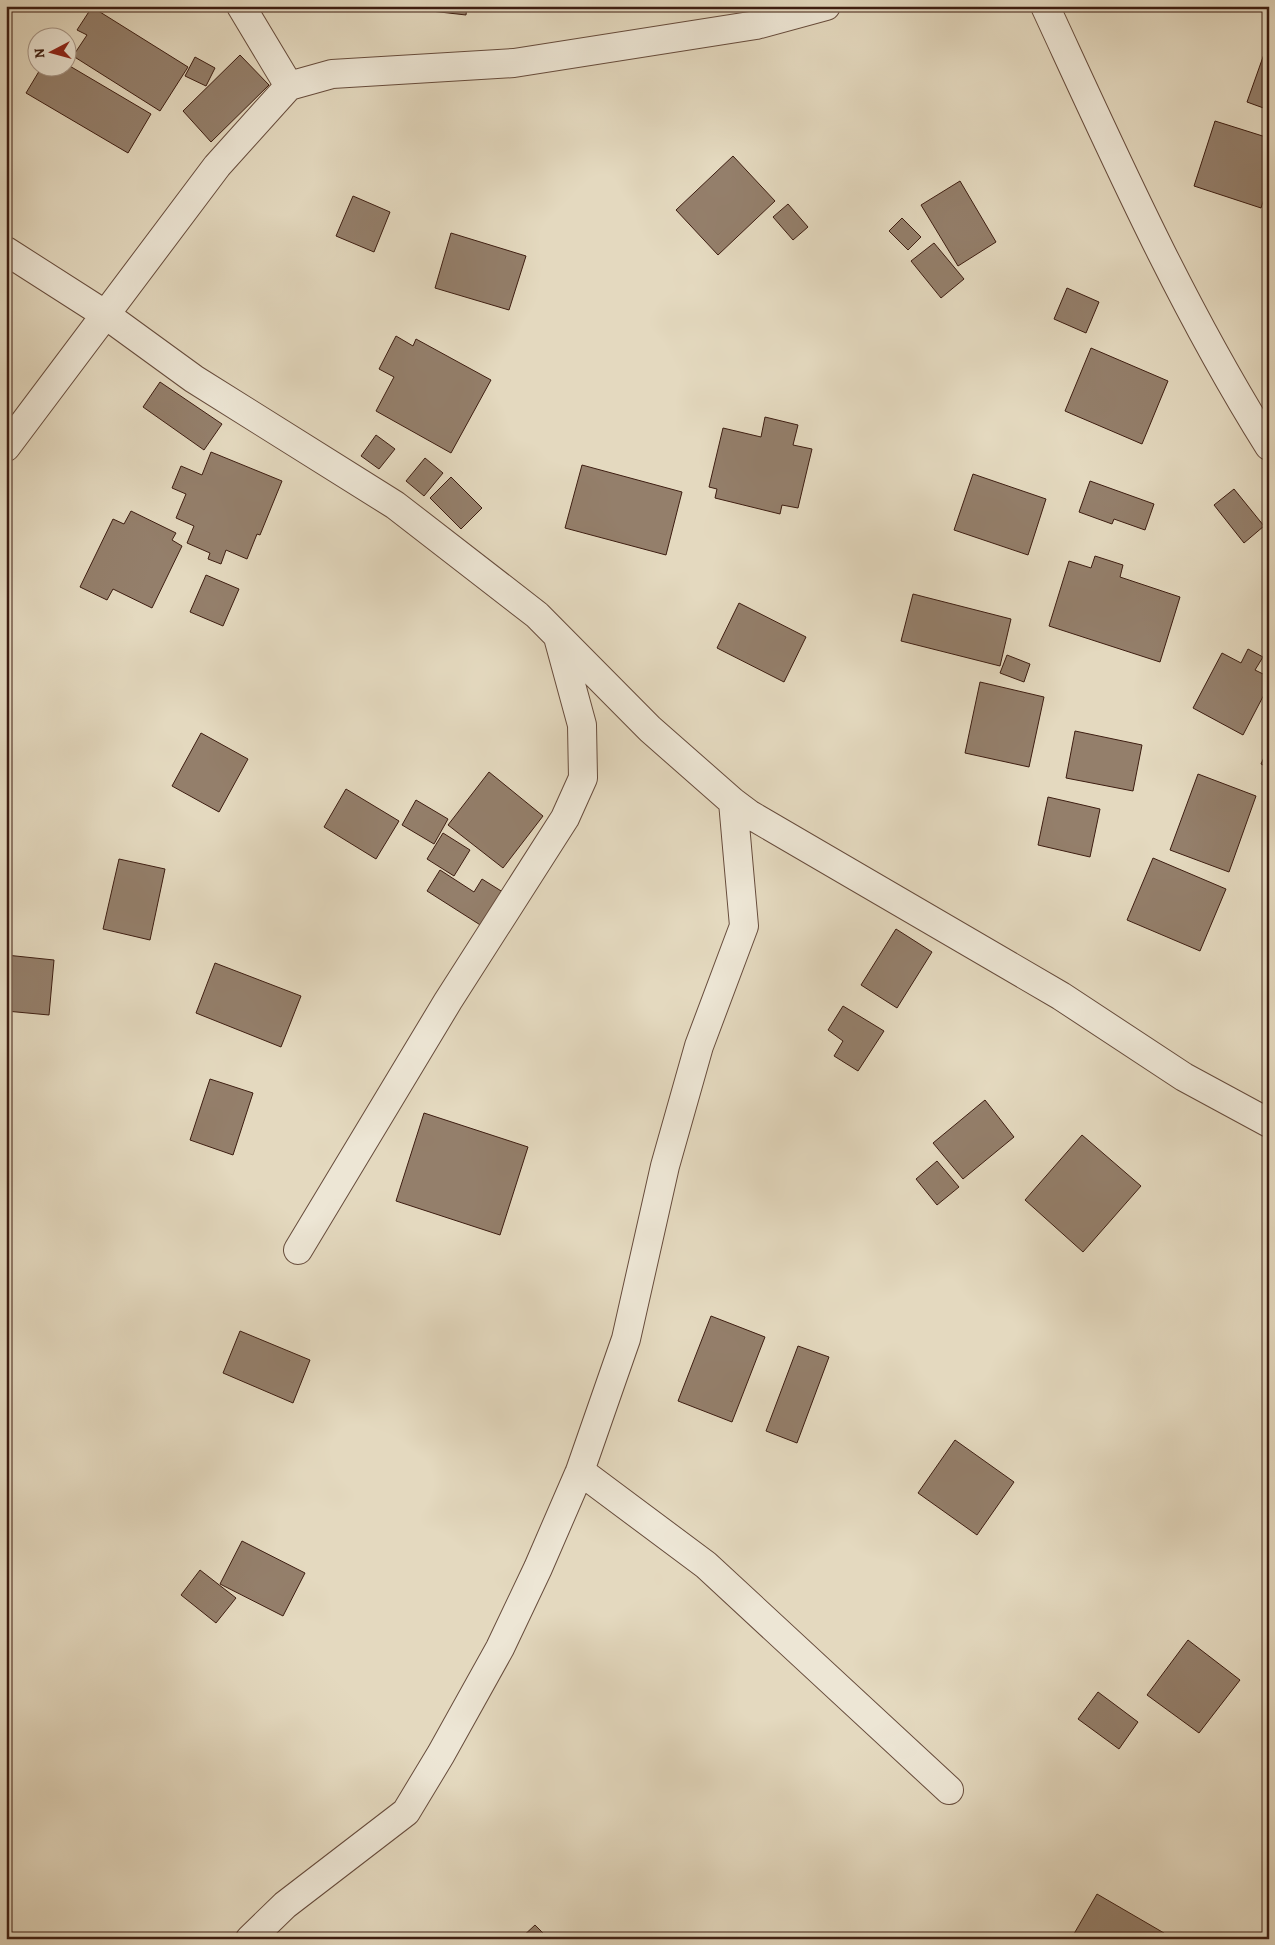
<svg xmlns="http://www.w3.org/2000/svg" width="1275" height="1945" viewBox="0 0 1275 1945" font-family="Alegreya,serif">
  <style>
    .building { fill: #947f6b; stroke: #3d1d11 }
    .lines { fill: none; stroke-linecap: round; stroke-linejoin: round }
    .minor-casing { stroke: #674c3c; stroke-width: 30 }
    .minor { stroke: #ede6d5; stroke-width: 28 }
  </style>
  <rect width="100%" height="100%" fill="#e4d9bf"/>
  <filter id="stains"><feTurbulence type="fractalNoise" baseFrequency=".004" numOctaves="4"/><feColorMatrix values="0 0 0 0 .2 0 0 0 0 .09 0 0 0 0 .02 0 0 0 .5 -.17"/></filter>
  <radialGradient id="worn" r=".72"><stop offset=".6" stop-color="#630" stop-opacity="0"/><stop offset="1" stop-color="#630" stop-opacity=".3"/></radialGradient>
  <path class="building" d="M431 6H467L466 15 431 11Z
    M92 7 188 67 160 111 73 56 87 35 77 30Z
    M1269 40V110L1247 102Z
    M240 55 269 85 211 142 183 111Z
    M195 57 215 68 206 86 185 76Z
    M68 65 151 114 128 153 26 93 41 68H68Z
    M1215 121 1269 138V184L1261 208 1194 186Z
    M733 156 775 201 718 255 676 210Z
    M960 181 996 242 958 266 921 205Z
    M353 196 390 212 374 252 336 236Z
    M788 204 808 227 793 240 773 217Z
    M902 218 921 237 908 250 889 231Z
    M451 233 526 256 509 310 435 288Z
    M934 243 964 279 941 298 911 261Z
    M1067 288 1099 302 1086 333 1054 319Z
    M396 336 413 346 416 339 491 380 451 453 376 411 394 377 379 369Z
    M1091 348 1168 381 1142 444 1065 411Z
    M160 382 222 424 204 450 143 407Z
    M765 417 798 425 793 445 812 449 798 508 782 505 780 514 715 498 717 489 709 487 723 428 761 437Z
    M376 435 395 449 379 469 361 456Z
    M211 452 282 481 260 535 257 534 247 559 226 550 221 564 208 559 210 553 187 543 194 526 176 518 186 494 172 488 181 466 202 475Z
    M425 458 443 473 424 496 406 481Z
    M582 465 682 492 666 555 565 528Z
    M973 474 1046 499 1028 555 954 530Z
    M451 477 482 508 461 529 430 498Z
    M1090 481 1154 504 1145 530 1114 519 1112 524 1079 512Z
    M1234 489 1264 526 1244 543 1214 505Z
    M131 511 176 533 172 540 182 546 152 608 113 589 107 600 80 587 113 519 124 524Z
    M1095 556 1123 565 1120 577 1180 597 1160 662 1049 626 1069 561 1091 568Z
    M206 575 239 589 223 626 190 612Z
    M913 594 1011 619 1000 666 901 641Z
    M739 603 806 637 784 682 717 648Z
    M1248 649 1263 657 1255 670 1269 677V685L1243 735 1193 708 1222 653 1241 663Z
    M1007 655 1030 664 1024 682 1000 673Z
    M980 682 1044 697 1029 767 965 753Z
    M1075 731 1142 745 1133 791 1066 778Z
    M201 733 248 759 219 812 172 786Z
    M1269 746V768L1261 764Z
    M489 772 543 816 503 868 448 825Z
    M1198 774 1256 796 1229 872 1170 850Z
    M346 789 399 821 376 859 324 827Z
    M1048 797 1100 809 1090 857 1038 845Z
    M416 800 448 819 434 844 402 825Z
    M443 833 470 850 454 876 427 859Z
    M1153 858 1226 889 1200 951 1127 920Z
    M119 859 165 869 150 940 103 929Z
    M440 870 474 892 482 879 506 894 485 928 427 891Z
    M896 929 932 952 897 1008 861 985Z
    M6 955 54 960 49 1015 6 1011Z
    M215 963 301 996 281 1047 196 1013Z
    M843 1006 884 1031 858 1071 834 1056 843 1041 828 1030Z
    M210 1079 253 1093 233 1155 190 1140Z
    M985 1100 1014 1137 963 1179 933 1143Z
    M424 1113 528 1147 500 1235 396 1201Z
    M1082 1135 1141 1186 1083 1252 1025 1200Z
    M937 1161 959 1187 937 1205 916 1179Z
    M711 1316 765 1337 732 1422 678 1401Z
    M240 1331 310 1360 293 1403 223 1373Z
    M798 1346 829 1357 797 1443 766 1431Z
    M955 1440 1014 1482 977 1535 918 1493Z
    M242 1541 305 1573 283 1616 220 1584Z
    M200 1570 236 1598 216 1623 181 1595Z
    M1188 1640 1240 1680 1199 1733 1147 1695Z
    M1098 1692 1138 1722 1119 1749 1078 1719Z
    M1097 1894 1164 1933 1160 1939H1071Z
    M535 1925 549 1939H520Z"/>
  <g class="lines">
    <g class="minor-casing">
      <path id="minor" d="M241 6 289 86
        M1045 6C1114 155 1181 306 1269 446
        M6 251 106 315 194 379 395 505 537 615 650 729 733 802 749 814 1061 996 1184 1077 1269 1123
        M6 447 217 166 289 86 332 74 514 63 756 25 826 6
        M298 1250 448 1001 565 818 583 778 582 725 558 637
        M580 1471 706 1565 949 1790
        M250 1939 285 1905 406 1812 441 1754 500 1648 538 1568 580 1471 626 1339 665 1166 699 1046 744 926 733 802"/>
    </g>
    <use href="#minor" class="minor"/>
  </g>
  <rect width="1275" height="1945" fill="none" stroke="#e4d9bf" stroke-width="25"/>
  <rect x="8" y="8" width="1260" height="1930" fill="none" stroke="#3d1d11" stroke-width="2.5"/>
  <rect x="12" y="12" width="1250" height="1920" fill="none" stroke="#3d1d11"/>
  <g transform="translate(52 52) rotate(264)"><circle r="24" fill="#ede6d5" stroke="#a79687"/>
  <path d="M0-4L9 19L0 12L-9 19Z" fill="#8f2418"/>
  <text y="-8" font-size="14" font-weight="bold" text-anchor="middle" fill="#3d1d11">N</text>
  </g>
  <rect width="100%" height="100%" filter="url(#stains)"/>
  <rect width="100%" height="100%" fill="url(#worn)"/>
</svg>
